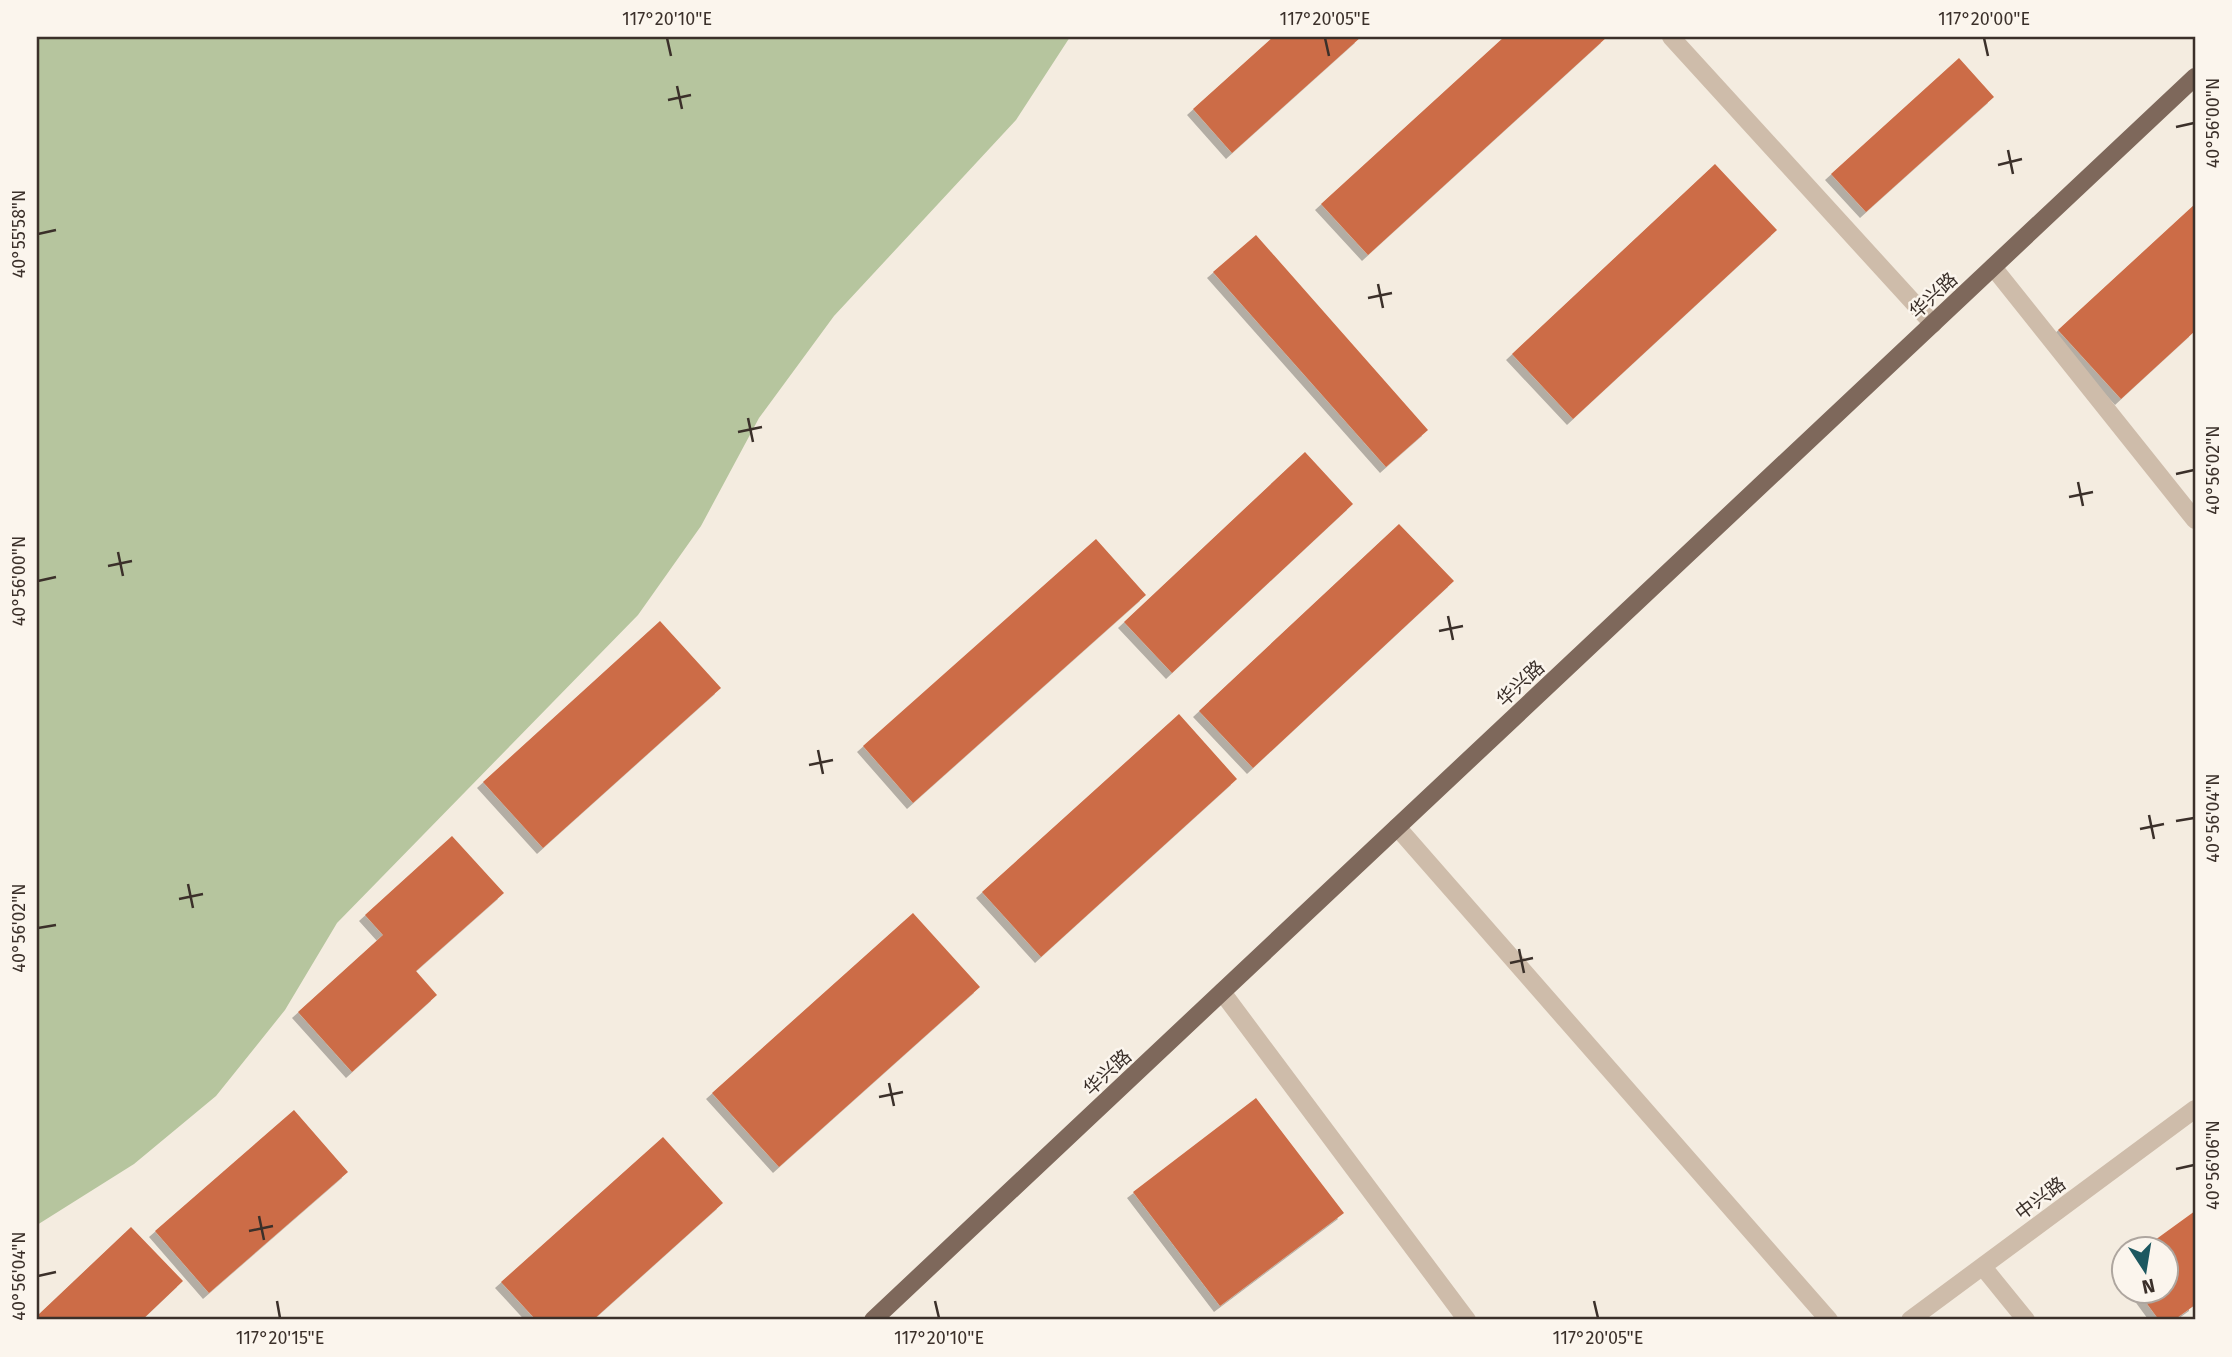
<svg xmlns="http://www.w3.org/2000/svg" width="2232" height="1357" viewBox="0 0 2232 1357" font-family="'Fira Sans','Noto Sans SC',sans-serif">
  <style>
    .green { fill: #b6c59e }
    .building { fill: #cc6c46; filter: url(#shadow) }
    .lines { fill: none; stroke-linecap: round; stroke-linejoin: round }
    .minor { stroke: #cebcaa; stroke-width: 18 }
    .major { stroke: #7e685b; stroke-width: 18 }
    .ticks { fill: none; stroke: #3b302a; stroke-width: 2.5 }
    .labels { text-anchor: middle; stroke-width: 5; stroke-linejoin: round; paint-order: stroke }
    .street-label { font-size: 19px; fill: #3b302a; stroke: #fbf5ed }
    .neatline { fill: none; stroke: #3b302a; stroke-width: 2.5 }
    .ticks-label { font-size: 18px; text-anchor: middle; fill: #3b302a }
  </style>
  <defs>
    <filter id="shadow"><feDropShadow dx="-6" dy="6" stdDeviation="0" flood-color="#0004"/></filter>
  </defs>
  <rect width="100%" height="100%" fill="#f4ece0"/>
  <path class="green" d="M37 37H1070L1016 120 834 316 759 418 701 526 638 615 337 923 285 1010 216 1096 134 1164 37 1225Z"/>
  <path class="building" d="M1273 37H1361L1232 153 1193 109Z
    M1504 37H1607L1368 255 1321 204Z
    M1959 58 1994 97 1866 212 1831 174Z
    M1715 164 1777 230 1573 419 1512 354Z
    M2195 204V331L2121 399 2058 330Z
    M1256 235 1428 430 1386 467 1213 272Z
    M1305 452 1353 504 1172 673 1124 622Z
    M1399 524 1454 581 1253 768 1199 711Z
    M1096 539 1146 595 913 803 863 746Z
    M660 621 721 688 543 848 483 782Z
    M1179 714 1237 779 1041 957 982 892Z
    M452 836 504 893 416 971 437 995 352 1072 298 1012 383 935 365 915Z
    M913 913 980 987 779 1167 712 1093Z
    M1256 1098 1344 1213 1220 1306 1133 1192Z
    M294 1110 348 1172 209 1293 155 1231Z
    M663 1137 723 1203 593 1320H536L501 1282Z
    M2195 1211V1305L2174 1320H2159L2137 1290H2166V1248H2144Z
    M131 1227 183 1281 142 1320H37V1316Z"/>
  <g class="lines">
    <path class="minor" d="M1671 37 1933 324
      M1993 267 2195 520
      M1397 827 1829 1320
      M1222 992 1467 1320
      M1983 1267 2026 1320
      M1910 1320 2195 1109"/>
    <path class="major" d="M873 1320 2195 77"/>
  </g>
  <path class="ticks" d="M667 38 671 56M1325 38 1329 56M1984 38 1988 56M677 86 682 109M668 100 691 95M2176 127 2194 123M2008 150 2013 174M1998 165 2022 159M38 234 56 230M1378 284 1383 308M1368 298 1392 293M748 418 753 442M738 432 762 427M2176 474 2194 470M2078 482 2083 506M2069 497 2093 492M118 552 123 576M108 566 132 561M38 581 56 577M1448 616 1453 640M1439 631 1463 626M818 750 823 774M809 765 833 760M2149 815 2154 839M2176 821 2194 818M2140 829 2164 824M188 884 193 908M179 899 203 894M38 928 56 925M1519 949 1524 973M1510 963 1533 958M889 1083 894 1106M879 1097 903 1092M2176 1169 2194 1165M259 1216 264 1240M249 1231 273 1226M38 1276 56 1272M277 1301 280 1318M935 1301 939 1318M1594 1301 1598 1318"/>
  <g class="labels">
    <g class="street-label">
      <text transform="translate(1933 295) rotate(-43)" y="7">华兴路</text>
      <text transform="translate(1520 683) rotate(-43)" y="7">华兴路</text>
      <text transform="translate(1107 1072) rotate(-43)" y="7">华兴路</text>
      <text transform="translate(2040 1198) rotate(-37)" y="7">中兴路</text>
    </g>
  </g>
  <rect width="2232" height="1357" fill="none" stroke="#fbf5ed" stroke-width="77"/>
  <g transform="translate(2145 1270) rotate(168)"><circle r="33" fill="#fbf5ed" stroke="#aea69f" stroke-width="2"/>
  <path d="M0-5L12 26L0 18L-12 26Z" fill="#1d5860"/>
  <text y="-10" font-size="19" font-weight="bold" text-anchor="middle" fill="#3b302a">N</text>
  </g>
  <rect x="38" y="38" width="2156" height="1280" class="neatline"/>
  <g class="ticks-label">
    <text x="667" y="25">117°20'10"E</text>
    <text x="1325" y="25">117°20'05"E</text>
    <text x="1984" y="25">117°20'00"E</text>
    <text transform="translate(2213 123) rotate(-90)" y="6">40°56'00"N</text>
    <text transform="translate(19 234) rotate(-90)" y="6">40°55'58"N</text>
    <text transform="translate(2213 470) rotate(-90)" y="6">40°56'02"N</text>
    <text transform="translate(19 581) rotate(-90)" y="6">40°56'00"N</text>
    <text transform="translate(2213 818) rotate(-90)" y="6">40°56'04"N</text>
    <text transform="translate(19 928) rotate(-90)" y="6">40°56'02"N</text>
    <text transform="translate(2213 1165) rotate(-90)" y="6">40°56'06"N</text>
    <text transform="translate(19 1276) rotate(-90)" y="6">40°56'04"N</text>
    <text x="280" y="1344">117°20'15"E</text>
    <text x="939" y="1344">117°20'10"E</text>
    <text x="1598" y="1344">117°20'05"E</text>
  </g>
</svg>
